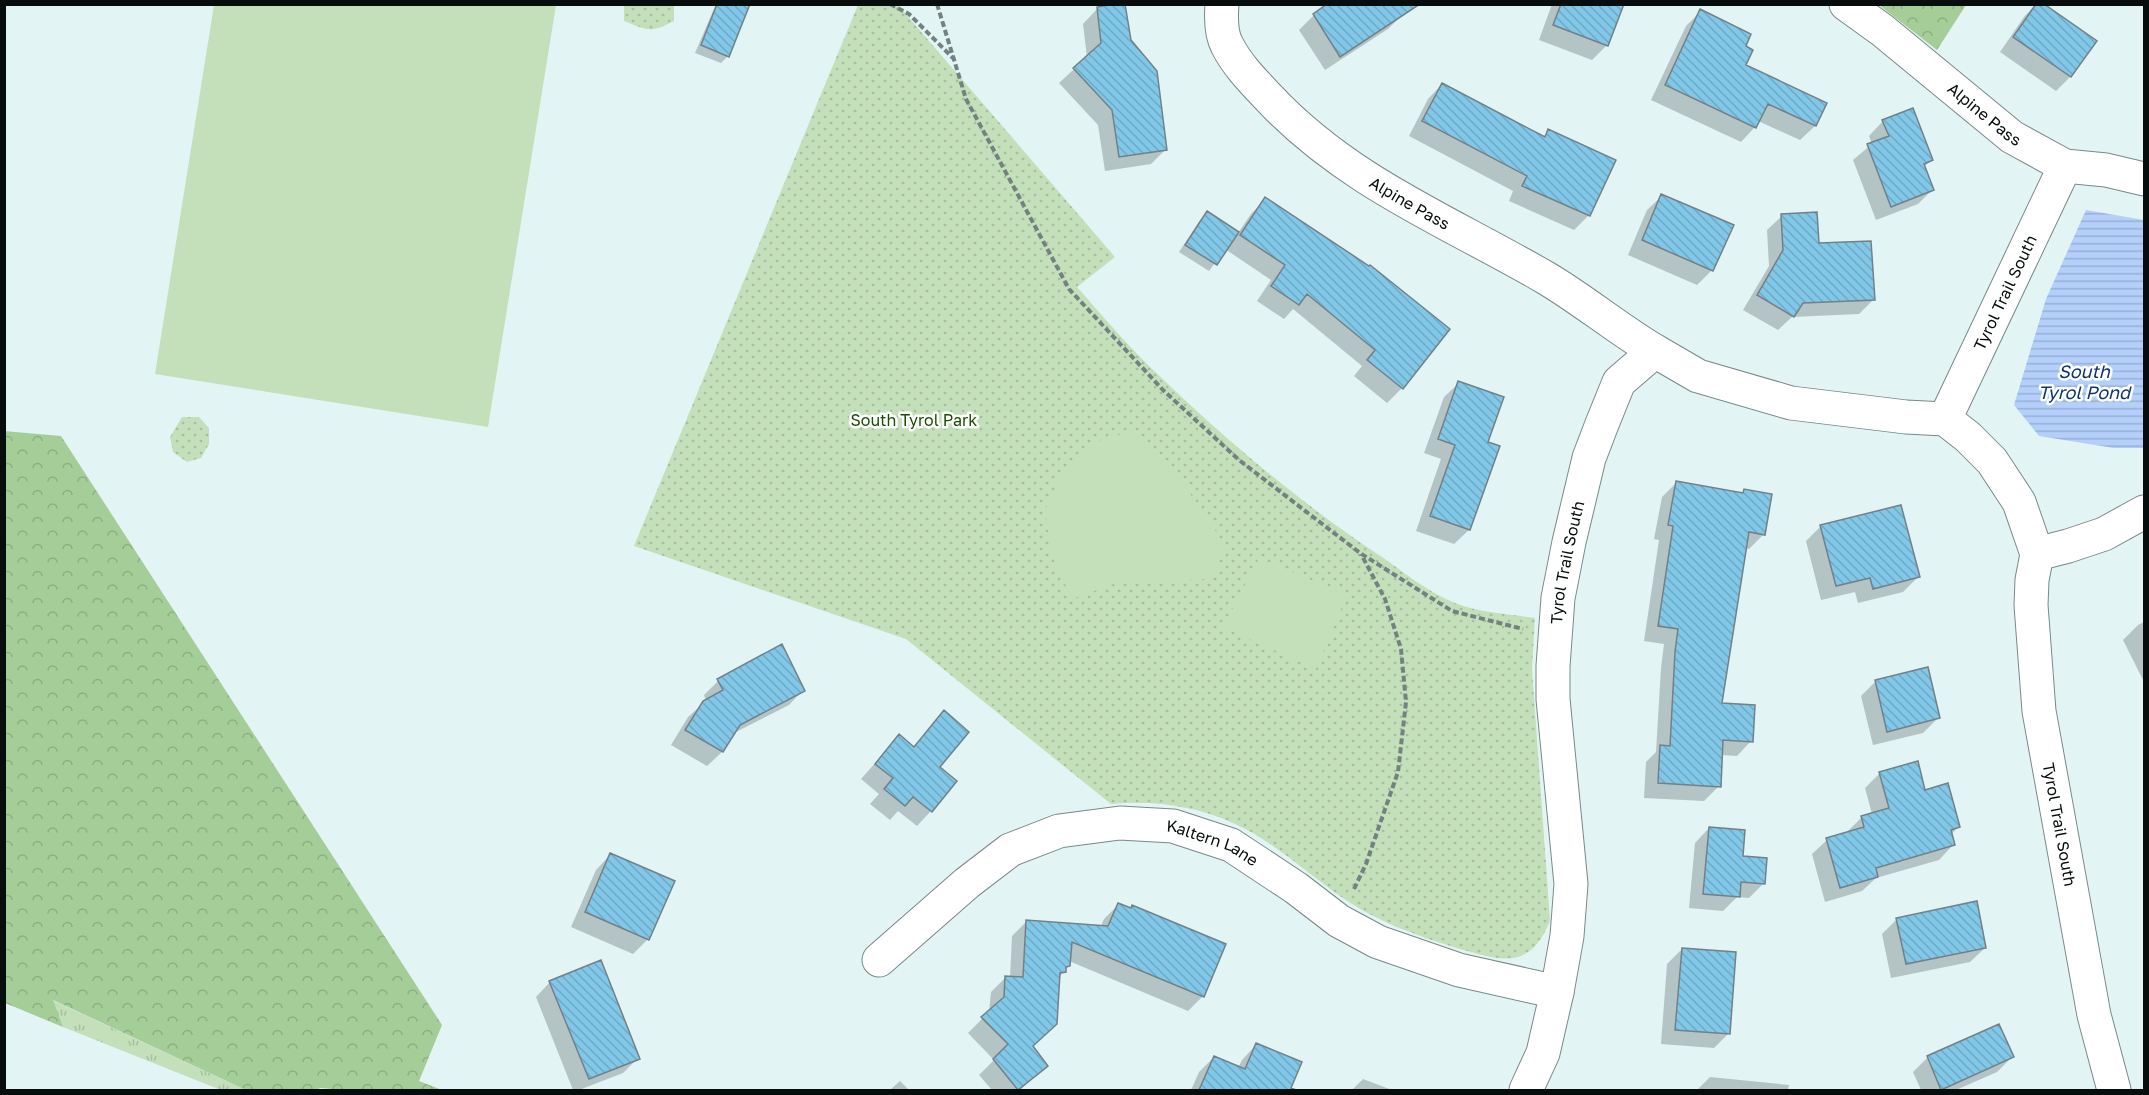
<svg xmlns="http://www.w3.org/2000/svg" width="2149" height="1095" viewBox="0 0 2149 1095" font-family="'Golos Text',sans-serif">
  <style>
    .grass { fill: url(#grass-tufts) }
    .forest { fill: url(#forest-crowns) }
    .park { fill: url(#park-dots) }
    .garden { fill: #c3e0ba }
    .water { fill: url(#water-rules) }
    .shadow { fill: #0003 }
    .building { fill: url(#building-back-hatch); stroke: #738087; stroke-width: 1.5 }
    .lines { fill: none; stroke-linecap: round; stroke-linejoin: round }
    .minor-casing { stroke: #788989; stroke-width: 35 }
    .path { stroke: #758181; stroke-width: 4; stroke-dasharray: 6 3; stroke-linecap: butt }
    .minor { stroke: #fff; stroke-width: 33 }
    .labels { text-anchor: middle; stroke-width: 5; stroke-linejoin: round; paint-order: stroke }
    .street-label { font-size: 16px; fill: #070d0d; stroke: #fff }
    .park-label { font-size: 16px; fill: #1a4d01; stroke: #fff }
    .water-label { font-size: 18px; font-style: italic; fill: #0e3572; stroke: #fff }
  </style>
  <defs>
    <pattern id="grass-tufts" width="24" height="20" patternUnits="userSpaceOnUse" patternTransform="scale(1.5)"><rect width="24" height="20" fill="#c3e0ba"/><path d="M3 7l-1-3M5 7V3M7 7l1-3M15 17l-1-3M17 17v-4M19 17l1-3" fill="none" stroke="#a6bf9f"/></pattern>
    <pattern id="forest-crowns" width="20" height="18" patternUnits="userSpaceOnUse" patternTransform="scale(1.5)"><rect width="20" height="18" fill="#a4cd98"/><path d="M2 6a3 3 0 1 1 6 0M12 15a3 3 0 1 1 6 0" fill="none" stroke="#8caf82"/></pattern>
    <pattern id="park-dots" width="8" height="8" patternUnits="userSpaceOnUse" patternTransform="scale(1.5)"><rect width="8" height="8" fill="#c3e0ba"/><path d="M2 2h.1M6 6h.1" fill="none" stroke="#a6bf9f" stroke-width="1.8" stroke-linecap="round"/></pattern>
    <pattern id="water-rules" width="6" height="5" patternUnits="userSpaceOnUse" patternTransform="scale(1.5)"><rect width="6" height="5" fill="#b3cffa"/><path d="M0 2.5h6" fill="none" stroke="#98b1d5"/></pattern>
    <pattern id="building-back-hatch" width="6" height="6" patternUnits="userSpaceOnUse" patternTransform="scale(1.5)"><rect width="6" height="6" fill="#81c7e7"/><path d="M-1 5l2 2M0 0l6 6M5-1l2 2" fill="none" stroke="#6eaac5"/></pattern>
  </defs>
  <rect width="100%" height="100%" fill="#e2f4f4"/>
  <path class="grass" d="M52 1000 246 1090H221L63 1027Z"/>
  <path class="forest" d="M1879 5H1966L1937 50Z
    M4 431 61 436 442 1025 419 1081 442 1090H343L321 1088 313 1090H246L53 1000 63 1027 5 1003Z"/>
  <path class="park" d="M624 5H674V21C650 33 649 31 624 21Z
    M858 5H898L1115 257 1077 287C1100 313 1123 340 1147 364 1220 435 1297 501 1382 557 1405 573 1429 593 1455 603 1480 613 1509 614 1535 618L1532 669 1550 921C1530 970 1502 961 1460 949 1418 936 1377 922 1340 896 1307 873 1271 840 1235 824 1196 806 1154 800 1111 804L906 639 634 546Z
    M182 417H199L209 428V444L201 458 187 462 173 452 170 437Z"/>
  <path class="garden" d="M214 5H556L488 427 155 374Z
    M1136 430 1185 486 1219 536 1224 550 1214 574 1205 579 1114 584 1072 599 1051 554 1045 510 1065 467 1101 440Z
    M1259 558 1347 595 1316 669 1223 627Z"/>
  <path class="water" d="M2086 210 2144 220V448H2114L2039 436 2014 405 2046 299Z"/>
  <path class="shadow" d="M716 4H731L728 56 721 63 695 53Z
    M1330 4H1428L1400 9 1403 14 1388 29 1325 70 1299 30 1314 15Z
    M1552 4H1622L1607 45 1592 60 1539 40Z
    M2036 4 2094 41 2070 77 2056 91 2000 52 2024 17Z
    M1097 9 1130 40 1166 149 1151 164 1105 171 1098 125 1059 83 1087 57 1083 24Z
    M1701 11 1744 47V66L1825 104 1815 126 1800 140 1758 121 1755 127 1741 142 1651 100 1686 26Z
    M1442 84 1543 137 1549 131 1589 215 1574 230 1509 201 1513 191 1409 136 1428 99Z
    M1883 121 1932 159 1924 167 1932 190 1918 204 1876 220 1853 160 1872 144 1869 136Z
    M1662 196 1712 270 1697 285 1628 255 1647 210Z
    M1265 199 1448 330 1402 388 1387 403 1354 376 1362 366 1293 309 1284 319 1257 301 1271 280 1225 249 1209 271 1179 252 1200 220 1207 213 1238 233 1251 214Z
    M1782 216 1817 244 1874 299 1859 314 1792 317 1778 330 1743 310 1769 266 1767 230Z
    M1459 383 1487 443 1469 530 1454 544 1416 531 1441 459 1424 453 1444 397Z
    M1677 482 1741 494 1744 491 1764 534 1749 549 1745 548 1720 705 1751 741 1737 756 1721 755 1719 786 1704 801 1644 798 1646 762 1656 752 1661 668 1664 644 1644 641 1659 540 1654 539 1662 497Z
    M1821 526 1918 577 1903 592 1858 603 1855 592 1821 600 1806 541Z
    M2144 622V682L2123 640 2138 625Z
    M718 681 803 690 789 705 732 734 722 752 707 766 671 745 688 717 706 701 704 695Z
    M1875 682 1938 718 1923 733 1873 745 1861 696Z
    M944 713 931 811 917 826 898 811 890 820 870 804 879 794 861 779 899 736 913 748Z
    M1917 763 1924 792 1958 827 1951 835 1953 845 1939 860 1876 878 1862 891 1825 902 1812 854 1827 840 1847 832 1862 817 1872 814 1865 788 1879 774Z
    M1709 828 1742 857 1764 883 1749 898 1737 897 1723 911 1689 908 1695 843Z
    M610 855 648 939 633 954 571 927 596 870Z
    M1119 904 1130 909 1133 906 1224 945 1202 997 1188 1011 1069 961V966L1058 978 1031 1047 1046 1066 1020 1090H992L979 1075 994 1060 968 1033 989 1012 991 992 1006 977 1010 978 1012 936 1027 921 1101 926 1104 919Z
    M1897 919 1985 948 1970 962 1891 978 1882 934Z
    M1682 949 1728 1034 1714 1048 1661 1044 1667 964Z
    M550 982 638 1058 623 1073 579 1090H573L536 997Z
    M1998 1026 2012 1057 1997 1072 1956 1090H1921L1913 1072 1927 1058Z
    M1256 1045 1300 1063 1288 1090H1191L1199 1072 1214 1057 1238 1068 1242 1060Z
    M1710 1077 1789 1085 1788 1090H1697Z
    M1363 1079 1392 1090H1352Z
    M900 1081 909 1090H890Z"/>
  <path class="building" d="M717 4H750L729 57 701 45Z
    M1115 4H1125L1131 40 1157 71 1167 150 1119 157 1112 110 1073 68 1101 43 1097 7Z
    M1327 4H1420L1340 57 1313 14Z
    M1561 4H1624L1608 46 1553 25Z
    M2036 4H2044L2097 41 2071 77 2013 37Z
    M1700 9 1751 34 1746 46 1753 50 1746 65 1827 103 1816 126 1768 104 1756 128 1665 85Z
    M1442 83 1545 137 1548 129 1616 160 1590 216 1522 186 1527 176 1422 121Z
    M1913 108 1933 160 1924 164 1934 190 1891 207 1867 144 1889 136 1882 120Z
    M1661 194 1734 225 1713 271 1642 240Z
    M1265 197 1369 266 1370 265 1450 329 1403 389 1367 360 1375 350 1307 294 1299 305 1271 286 1285 265 1240 235Z
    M1207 211 1239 232 1217 265 1185 245Z
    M1817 212 1819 243 1871 241 1875 300 1803 303 1794 317 1757 295 1783 250 1781 214Z
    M1458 381 1504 397 1488 442 1500 446 1470 530 1430 516 1455 445 1438 439Z
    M1676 481 1743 493 1744 489 1772 494 1765 535 1749 532 1722 703 1755 705 1753 742 1723 740 1721 787 1658 783 1660 745 1670 746 1675 652 1678 629 1658 626 1673 526 1668 525Z
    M1901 505 1920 577 1873 589 1870 578 1836 586 1820 525Z
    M782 644 805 691 740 725 723 752 685 730 703 701 723 690 717 679Z
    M1928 667 1940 718 1887 732 1875 680Z
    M944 710 969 732 940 767 957 781 932 812 913 797 905 806 884 789 893 778 875 764 899 734 914 747Z
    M1918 761 1925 790 1948 783 1960 827 1951 830 1955 845 1876 868 1878 877 1840 888 1826 838 1864 827 1861 816 1889 808 1879 772Z
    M1709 827 1745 830 1743 856 1767 858 1765 884 1741 882 1740 897 1703 894Z
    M610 853 675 881 649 940 585 912Z
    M1977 901 1986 948 1906 964 1896 918Z
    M1118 903 1131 908 1132 905 1226 944 1204 997 1072 942 1070 966 1066 967V972L1060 973 1057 1024 1033 1046 1048 1066 1018 1090 993 1059 1008 1044 981 1017 1004 997 1005 976 1023 977 1026 920 1108 926Z
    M1682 948 1736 952 1730 1034 1675 1030Z
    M601 960 640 1059 589 1079 549 981Z
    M1999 1024 2014 1057 1941 1090 1927 1056Z
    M1256 1043 1302 1062 1291 1088 1296 1090H1199L1214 1056 1245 1069Z"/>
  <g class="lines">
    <g class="minor-casing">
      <g id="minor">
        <path id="s1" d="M1222 4C1221 17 1221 34 1227 45 1237 65 1253 81 1269 98 1348 182 1448 221 1546 278 1583 300 1618 329 1655 351"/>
        <path id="s2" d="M1846 4 1882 30 2012 137 2065 166 2106 170 2144 179"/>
        <path id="s3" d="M1945 419 2065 166"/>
        <path d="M2037 554 2068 546 2104 534 2144 512"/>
        <path id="s4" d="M879 960 967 883 1010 850 1059 831 1120 823 1173 826 1231 845 1296 888 1339 921 1378 942 1459 970 1557 992"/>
        <path id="s5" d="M1526 1090 1543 1053 1557 992 1567 936 1571 884 1553 699V666L1558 598 1569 542 1589 458 1602 424 1619 382 1655 351 1698 376 1791 403 1906 417 1945 419 1968 437 1992 461 2019 502 2037 554 2032 580 2031 605 2039 711 2094 1015 2114 1090"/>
      </g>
    </g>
    <path class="path" d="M890 4 909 14 953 58
      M937 4 966 99 1069 289 1163 390 1239 460 1360 553 1452 611 1523 629
      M1354 889 1366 864 1398 772 1406 702 1401 649 1385 599 1361 554"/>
    <use href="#minor" class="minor"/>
  </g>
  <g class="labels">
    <g class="street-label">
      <text dy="6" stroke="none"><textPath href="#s2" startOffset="177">Alpine Pass</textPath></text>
      <text dy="6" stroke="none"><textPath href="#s1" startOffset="286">Alpine Pass</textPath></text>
      <text dy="6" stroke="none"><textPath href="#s3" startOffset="140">Tyrol Trail South</textPath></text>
      <text dy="6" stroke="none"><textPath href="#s5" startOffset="536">Tyrol Trail South</textPath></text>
      <text dy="6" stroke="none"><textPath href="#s5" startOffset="1514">Tyrol Trail South</textPath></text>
      <text dy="6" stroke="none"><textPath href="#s4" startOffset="381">Kaltern Lane</textPath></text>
    </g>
    <g class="park-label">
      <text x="914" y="426">South Tyrol Park</text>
    </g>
    <g class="water-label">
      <text x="2084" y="378">South<tspan x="2084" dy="21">Tyrol Pond</tspan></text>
    </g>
  </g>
  <rect width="2149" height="1095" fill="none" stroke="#070d0d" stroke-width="12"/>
</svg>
